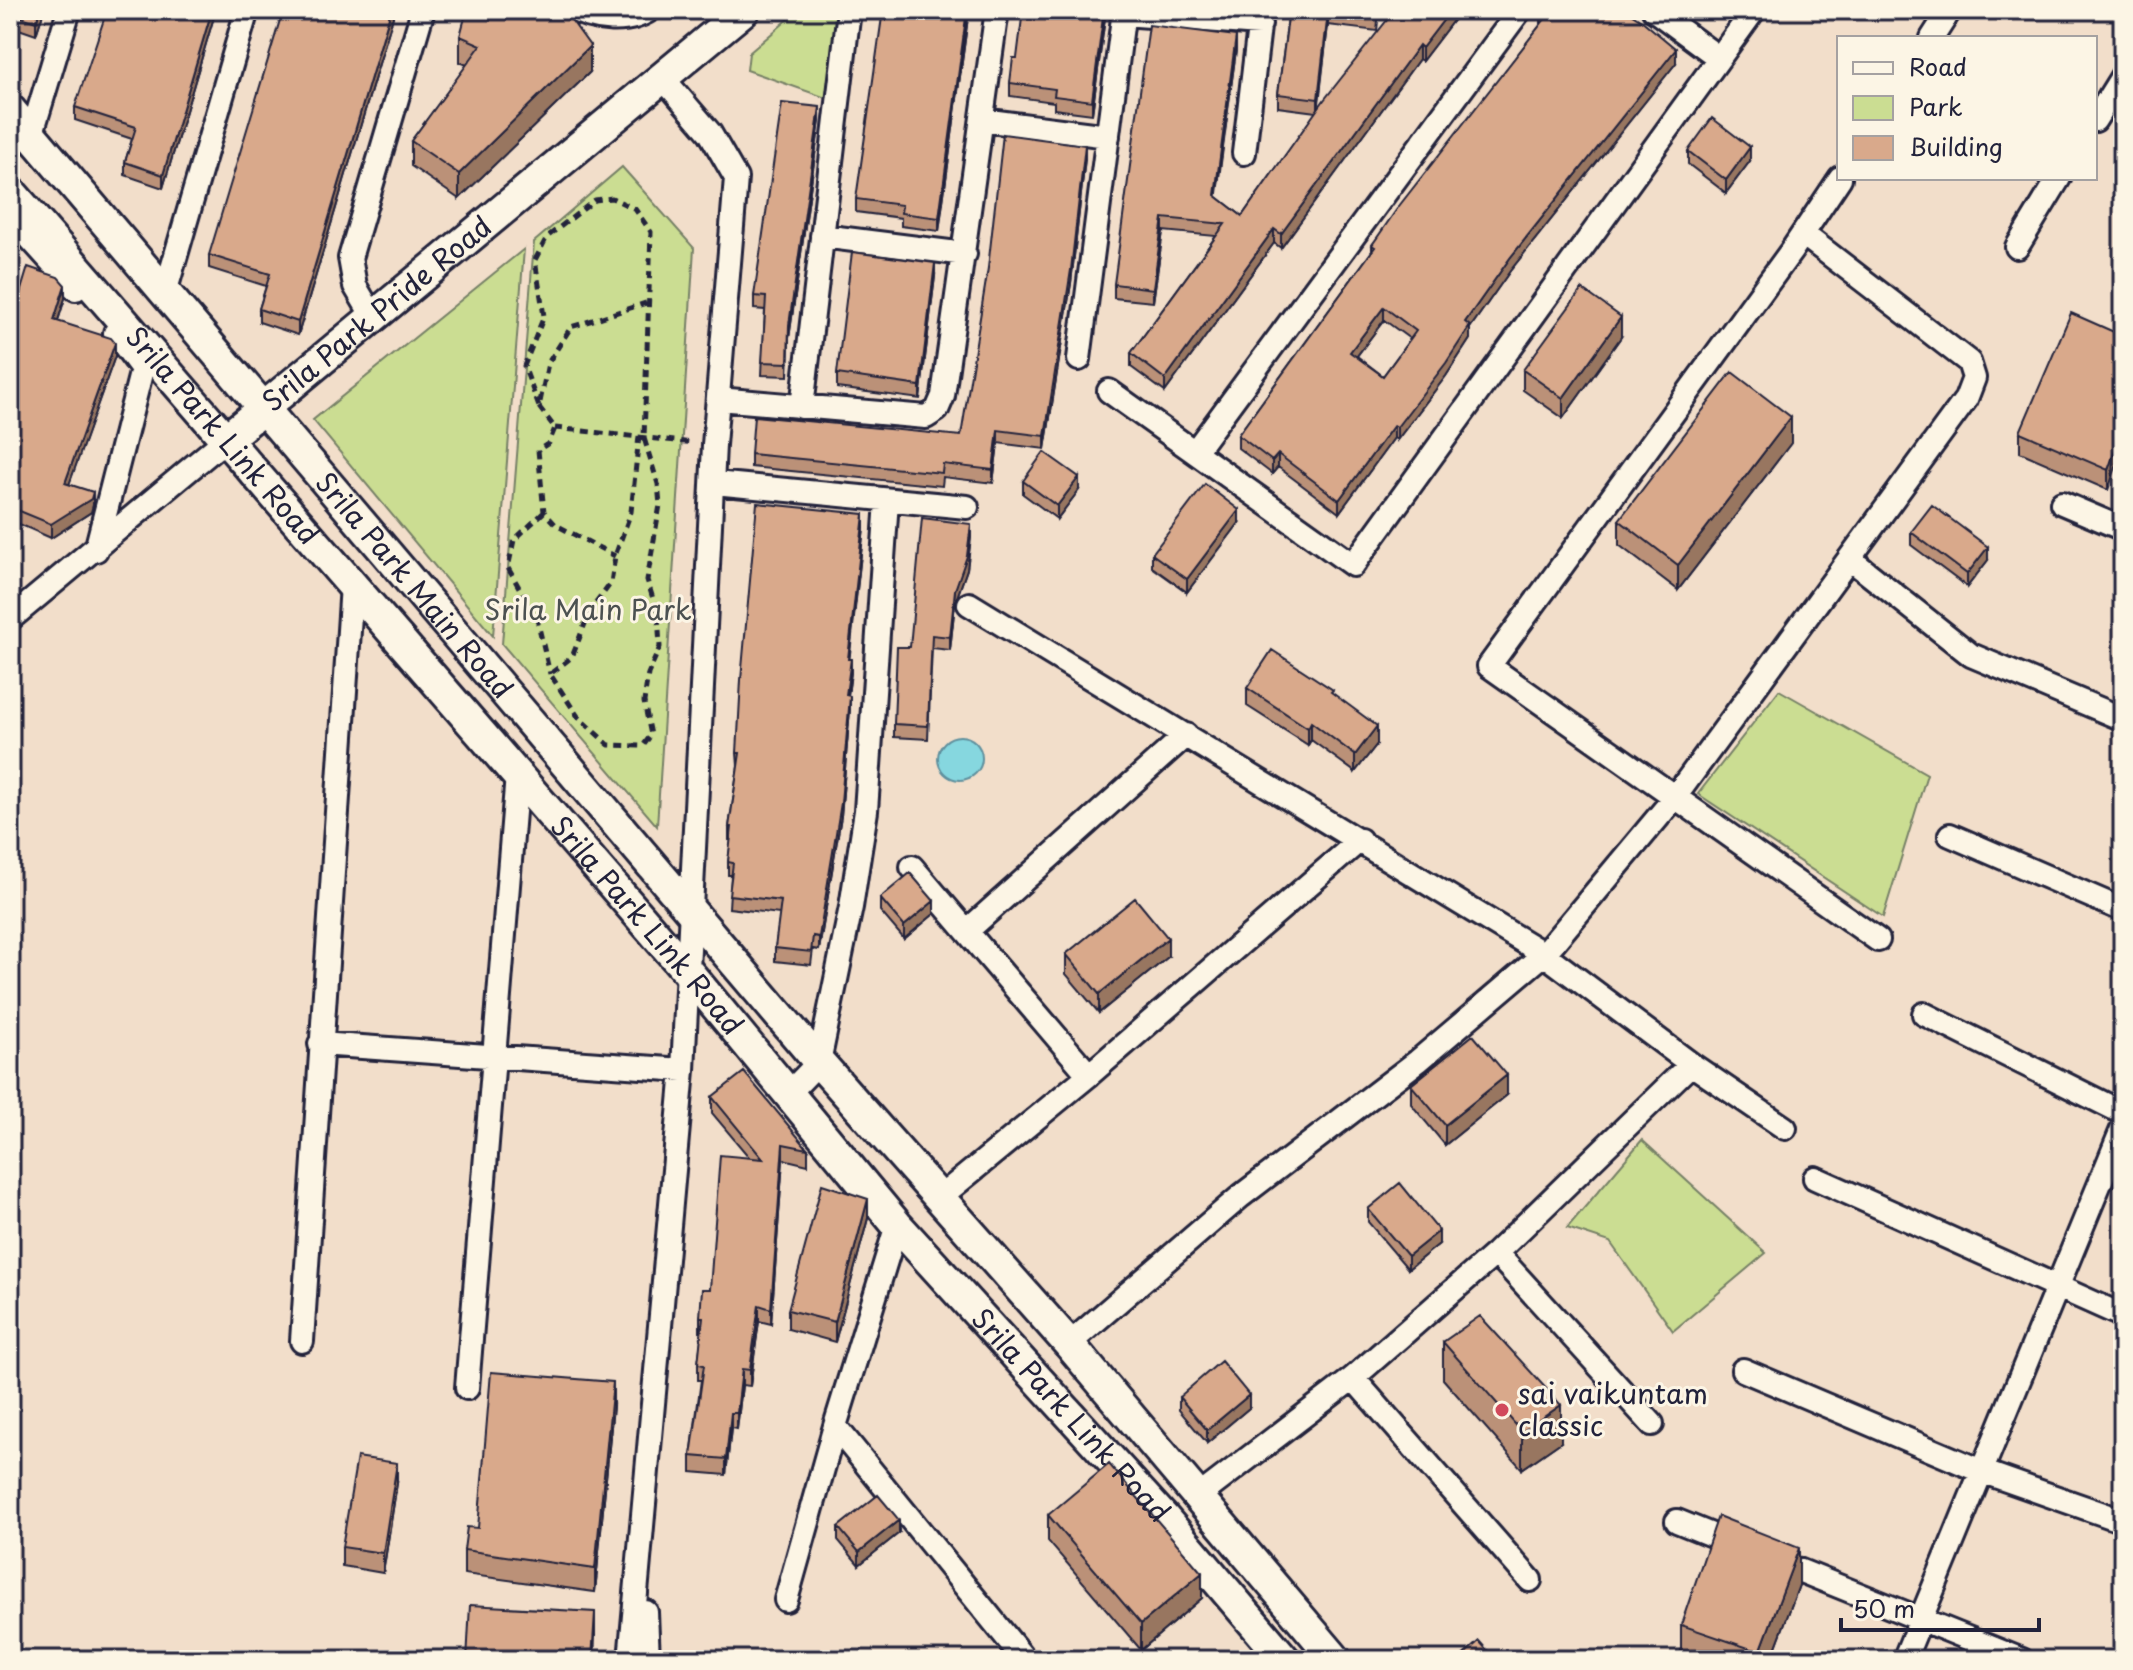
<svg xmlns="http://www.w3.org/2000/svg" width="2133" height="1670" viewBox="0 0 2133 1670" font-family="'Playpen Sans',sans-serif">
  <style>
    .green { fill: #cbdd92; stroke: #768066; stroke-width: 2 }
    .water { fill: #86d7df; stroke: #5e8f9d; stroke-width: 2 }
    .lines { fill: none; stroke-linecap: round; stroke-linejoin: round }
    .lane-casing { stroke: #22223b; stroke-width: 17 }
    .street-casing { stroke: #22223b; stroke-width: 28 }
    .secondary-casing { stroke: #22223b; stroke-width: 36 }
    .path { stroke: #22223b; stroke-width: 5; stroke-dasharray: 8 6; stroke-linecap: butt }
    .lane { stroke: #fcf5e5; stroke-width: 11 }
    .street { stroke: #fcf5e5; stroke-width: 22 }
    .secondary { stroke: #fcf5e5; stroke-width: 30 }
    .wall { fill: #bb9178; stroke: #22223b; stroke-width: 2; fill-rule: evenodd }
    .shaded-wall { fill: #987661; stroke: #22223b; stroke-width: 2 }
    .building { fill: #d9a98b; stroke: #22223b; stroke-width: 2; fill-rule: evenodd }
    .poi-dot { fill: #d1495b; stroke: #fcf5e5; stroke-width: 3 }
    .labels { text-anchor: middle; stroke-width: 6; stroke-linejoin: round; paint-order: stroke }
    .street-label { font-size: 28px; fill: #22223b; stroke: #fcf5e5 }
    .park-label { font-size: 28px; fill: #4c5151; stroke: #fcf5e5 }
    .poi-label { font-size: 28px; fill: #22223b; stroke: #fcf5e5; text-anchor: start }
  </style>
  <rect width="100%" height="100%" fill="#f2deca"/>
  <filter id="ink" filterUnits="userSpaceOnUse"><feTurbulence type="fractalNoise" baseFrequency=".0125" numOctaves="2"/><feDisplacementMap in="SourceGraphic" scale="16" xChannelSelector="R" yChannelSelector="G"/><feConvolveMatrix kernelMatrix="1 2 1 2 8 2 1 2 1" color-interpolation-filters="sRGB"/></filter>
  <g filter="url(#ink)">
    <path class="green" d="M799 10H837L826 98 747 70 749 53Z
      M622 167 694 248 657 826 502 644 534 242Z
      M524 249 493 636 313 420Z
      M1779 690 1927 774 1883 917 1698 794Z
      M1642 1140 1766 1253 1673 1331 1610 1242 1567 1228Z"/>
    <path class="water" d="M938 758a22 22 0 1 1 44 0a22 22 0 1 1-44 0Z"/>
    <g class="lines">
      <g class="lane-casing">
        <path id="lane" d="M562 10C591 27 631 33 659 10"/>
      </g>
      <g class="street-casing">
        <path id="street" d="M1654 10 1719 58
          M1123 14 1260 24
          M1932 38 1950 10
          M982 120 1108 136
          M2095 120 2123 75
          M31 136 69 10
          M1244 153 1261 10
          M1840 178 1792 250 1489 666 1878 940
          M10 216 76 289
          M822 236 965 254
          M2017 247 2059 178
          M165 293 247 10
          M372 315 355 286 350 258 423 10
          M1079 359 1124 10
          M1109 391 1353 565 1754 10
          M718 399 926 417 937 410 943 396 997 10
          M802 407 849 10
          M1196 450 1520 10
          M714 483 967 507
          M2062 503 2123 529
          M96 550 142 369 115 333
          M1850 559 1971 655 2123 719
          M969 604 1544 954 1691 1064 1496 1253 1353 1378 1199 1496
          M10 619 226 439
          M1950 835 2123 910
          M912 867 1089 1075
          M967 931 1186 735
          M1924 1014 2123 1113
          M320 1044 683 1070
          M1691 1064 1785 1128
          M790 1092 819 1062 851 907 866 811 887 500
          M1815 1178 2123 1316
          M939 1198 1089 1075 1360 840
          M1496 1253 1652 1424
          M302 1341 352 585
          M1069 1344 1241 1196 1418 1061 1544 954 1675 797 1966 399 1974 378 1969 362 1803 234
          M1743 1370 1981 1471 2123 1521
          M1353 1378 1530 1580
          M467 1388 517 775
          M835 1426 897 1225
          M1677 1521 1739 1546
          M1771 1559 2022 1660
          M786 1600 835 1426 1025 1660
          M646 1612 648 1660
          M630 1660 683 1070 714 445 736 178 710 133 662 77
          M1904 1660 2123 1127"/>
      </g>
      <g class="secondary-casing">
        <g id="secondary">
          <path id="s1" d="M10 110 819 1062 1069 1344 1336 1660"/>
          <path id="s2" d="M10 191 688 972 897 1225 1164 1518 1285 1660"/>
          <path id="s3" d="M226 439 744 10"/>
        </g>
      </g>
      <path class="path" d="M539 407 555 428 549 443 538 450 544 512 556 525 615 556
        M555 428 694 443
        M639 436 631 512 615 556 611 583 590 611 572 657 550 674 579 718 609 745 643 746 651 735 644 702 648 674 660 647 658 614 647 580 660 505 658 484 644 438 651 232 635 209 612 198 595 200 547 237 535 260 544 316 524 366 539 407 548 363 571 327 646 303
        M544 512 514 540 508 568 537 619 550 674"/>
      <use href="#lane" class="lane"/>
      <use href="#street" class="street"/>
      <use href="#secondary" class="secondary"/>
    </g>
    <path class="wall" d="M10 10H44L36 35 10 26Z
      M216 10 163 188 125 175V162L132 139 75 120V107Z
      M395 10 298 335 259 322V309L266 286 209 268V255Z
      M929 10H969L939 231 901 226V218L856 212V199Z
      M1106 10 1092 114 1054 109V102L1010 96V83L1017 58Z
      M1289 10H1379L1377 31 1328 25 1318 108 1461 10 1422 61 1419 59 1281 248 1274 243 1165 392 1131 367V353L1216 236 1163 231 1153 302 1114 298V284L1236 50 1216 196 1242 216 1316 112 1278 107V94Z
      M1541 16 1676 63 1510 271 1470 328V339L1446 376 1397 440 1394 438 1339 513 1278 467 1272 474 1238 448V435L1372 251V245L1541 24ZM1384 320 1410 339 1383 376 1357 356Z
      M460 36 590 72 459 199 411 166V141L467 65 460 62Z
      M820 120 789 338 788 376 762 375 765 310 754 309V296Z
      M1688 151 1750 161 1726 193 1688 164Z
      M1085 158 1071 283 1045 449 998 443 993 483 943 477 942 486 751 467V454L961 436Z
      M935 276 920 399 837 388V374Z
      M65 298 58 321 115 356 69 484 93 505 91 512 51 538 10 520V326Z
      M2123 336 2108 490 2020 452V432Z
      M1621 337 1563 418 1523 390V370Z
      M1791 443 1678 590 1619 545V520Z
      M1023 481 1079 490 1057 519 1023 494Z
      M1239 523 1187 592 1152 567V554Z
      M864 527 849 659 851 672 848 696 850 709 841 816 819 950 813 949 811 965 775 961V948L780 914 729 908 731 875H728V862L731 840H729V827L738 766 737 753Z
      M1911 532 1988 560 1967 587 1911 545Z
      M971 537 967 569 955 603 950 650 932 648 928 739 894 737V724L910 647Z
      M1247 688 1333 694 1377 744 1355 772 1311 740 1308 745 1247 706Z
      M880 898 934 914 904 939 880 911Z
      M1066 954 1168 957 1099 1013 1066 974Z
      M1411 1085 1507 1095 1445 1145 1411 1104Z
      M712 1097 808 1149V1165L783 1159 771 1324 759 1321 750 1386 742 1385 737 1429 731 1428 726 1475 691 1472V1456L701 1380H698V1364L702 1332H700V1317L710 1289 749 1157 712 1113Z
      M1368 1209 1439 1244 1408 1269 1368 1222Z
      M868 1218 835 1342 788 1329V1310Z
      M1443 1342 1561 1442 1522 1469 1443 1379Z
      M1179 1397 1249 1408 1207 1443 1179 1410Z
      M613 1406 595 1592 464 1574V1550Z
      M397 1483 383 1573 342 1566V1547Z
      M1048 1515 1202 1598 1141 1650 1048 1541Z
      M838 1527 899 1533 859 1565 838 1540Z
      M1799 1585 1771 1660H1681V1625Z"/>
    <path class="shaded-wall" d="M40 10H44L36 35V22Z
      M212 10H216L163 188V175Z
      M391 10H395L298 335V322Z
      M967 10H969L939 231V218Z
      M1104 10H1106L1092 114V101Z
      M1451 10H1461L1422 61V48Z
      M1328 12V25L1318 112V99Z
      M1236 36V50L1215 208V195Z
      M1419 45V59L1281 248V234Z
      M590 46V72L459 199V174Z
      M1676 49V63L1510 271 1470 328V339L1446 376 1397 440V427L1465 322 1510 258Z
      M820 107V120L789 338 788 376 789 325Z
      M1085 145V158L1071 283 1045 449V436Z
      M1750 147V161L1726 193V180Z
      M1163 218V231L1153 302V289Z
      M1274 229V243L1165 392V379Z
      M935 263V276L920 399V386Z
      M65 285V298L54 333V320Z
      M1384 307V320L1350 365V352Z
      M1621 317V337L1563 418V398Z
      M115 343V356L65 496V483Z
      M1791 417V443L1678 590V565Z
      M1394 425V438L1339 513V500Z
      M2123 428V447L2108 490V470Z
      M998 430V443L993 483V470Z
      M1278 454V467L1272 474V461Z
      M1079 477V490L1057 519V506Z
      M93 492V505L91 512 51 538V524Z
      M1239 510V523L1187 592V579Z
      M864 514V527L848 672V659Z
      M971 524V537L967 569 955 603 950 650V637L955 590Z
      M1988 547V560L1967 587V574Z
      M851 659V672L846 709V695Z
      M850 696V709L841 816 819 950V937Z
      M1311 722V740L1308 745V728Z
      M1377 726V744L1355 772V755Z
      M934 901V914L904 939V926Z
      M1168 938V957L1099 1013V994Z
      M1507 1075V1095L1445 1145V1125Z
      M783 1144V1159L771 1324V1309Z
      M868 1199V1218L835 1342V1322Z
      M1439 1231V1244L1408 1269V1256Z
      M759 1305V1321L750 1386V1370Z
      M742 1369V1385L737 1429V1413Z
      M613 1382V1406L595 1592V1569Z
      M1249 1395V1408L1207 1443V1430Z
      M1561 1405V1442L1522 1469V1432Z
      M731 1413V1428L726 1475V1459Z
      M397 1463V1483L383 1573V1553Z
      M899 1520V1533L859 1565V1552Z
      M1799 1548V1585L1771 1660H1760V1652Z
      M1202 1573V1598L1141 1650V1624Z
      M595 1612V1637L594 1660H592Z"/>
    <path class="building" d="M10 10H40L36 22 10 13Z
      M107 10H212L163 175 125 162 136 127 75 107Z
      M283 10H391L298 322 259 309 270 274 209 255Z
      M467 10H551L554 11 564 10 590 46 459 174 411 141 481 45 460 36Z
      M883 10H917L928 11 929 10H967L939 218 901 213 902 205 856 199Z
      M1023 10H1104L1092 101 1054 96 1055 89 1010 83 1013 58H1017Z
      M1289 10H1378L1377 18 1328 12 1318 99 1278 94Z
      M1395 10H1451L1422 48 1419 45 1281 234 1274 229 1165 379 1131 353 1225 224 1163 218 1153 289 1114 284 1149 25 1236 36 1215 195 1242 216 1324 100Z
      M1545 10H1626L1640 19 1676 49 1510 258 1465 322 1470 326 1446 363 1397 427 1394 425 1339 500 1278 454 1272 461 1238 435 1375 247 1372 245 1399 206 1545 19 1541 16ZM1384 307 1416 331 1383 376 1350 352Z
      M782 103 820 107 789 325 788 363 762 362 766 297 754 296Z
      M1712 118 1750 147 1726 180 1688 151Z
      M1003 134 1085 145 1071 270 1045 436 998 430 993 470 943 464 942 473 751 454 754 416 961 436 988 268Z
      M852 252 935 263 920 386 837 374Z
      M28 267 58 277 65 285 54 320 111 338 115 343 65 483 93 492 91 499 51 524 10 507V326Z
      M1582 289 1621 317 1563 398 1523 370Z
      M2071 313 2123 336V428L2108 470 2020 432Z
      M1732 372 1791 417 1678 565 1619 520Z
      M1044 452 1079 477 1057 506 1023 481Z
      M1205 484 1239 510 1187 579 1152 554Z
      M757 503 864 514 848 659H851L846 695 850 696 841 803 819 937 813 936 811 952 775 948 781 901 729 895 733 863 728 862 732 827H729L740 753H737L741 680Z
      M1932 505 1988 547 1967 574 1911 532Z
      M922 518 971 524 967 556 955 590 950 637 932 635 928 726 894 724 897 647H910Z
      M1272 650 1333 690 1331 692 1377 726 1355 755 1311 722 1308 728 1247 688Z
      M910 873 934 901 904 926 880 898Z
      M1135 898 1168 938 1099 994 1066 954Z
      M1473 1035 1507 1075 1445 1125 1411 1085Z
      M744 1072 808 1149 783 1144 771 1309 759 1305 750 1370 742 1369 737 1413H731L726 1459 691 1456 704 1365 698 1364 703 1317H700L702 1289H710L720 1155 763 1159 712 1097Z
      M1400 1183 1439 1231 1408 1256 1368 1209Z
      M822 1184 868 1199 835 1322 788 1310Z
      M1480 1316 1561 1405 1522 1432 1443 1342Z
      M1221 1361 1249 1395 1207 1430 1179 1397Z
      M491 1372 613 1382 595 1569 464 1550 467 1527 478 1528Z
      M357 1457 397 1463 383 1553 342 1547Z
      M1109 1464 1202 1573 1141 1624 1048 1515Z
      M878 1495 899 1520 859 1552 838 1527Z
      M1718 1516 1799 1548 1760 1652 1681 1625Z
      M470 1605 595 1612 592 1660H467Z
      M1479 1641 1496 1660H1458Z"/>
  </g>
  <circle class="poi-dot" cx="1502" cy="1410" r="8"/>
  <g class="labels">
    <g class="street-label">
      <text dy="10" stroke="none"><textPath href="#s3" startOffset="196">Srila Park Pride Road</textPath></text>
      <text dy="10" stroke="none"><textPath href="#s2" startOffset="324">Srila Park Link Road</textPath></text>
      <text dy="10" stroke="none"><textPath href="#s1" startOffset="624">Srila Park Main Road</textPath></text>
      <text dy="10" stroke="none"><textPath href="#s2" startOffset="972">Srila Park Link Road</textPath></text>
      <text dy="10" stroke="none"><textPath href="#s2" startOffset="1620">Srila Park Link Road</textPath></text>
    </g>
    <g class="park-label">
      <text x="588" y="620">Srila Main Park</text>
    </g>
    <g class="poi-label">
      <text x="1518" y="1404">sai vaikuntam<tspan x="1518" dy="32">classic</tspan></text>
    </g>
  </g>
  <rect width="2133" height="1670" fill="none" stroke="#fcf5e5" stroke-width="40"/>
  <rect x="20" y="20" width="2093" height="1630" fill="none" stroke="#22223b" stroke-width="3" filter="url(#ink)"/>
  <rect x="1837" y="36" width="260" height="144" fill="#fcf5e5" stroke="#a5a1a1" stroke-width="2"/>
  <rect x="1853" y="62" width="40" height="12" fill="#fcf5e5" stroke="#a5a1a1" stroke-width="2"/>
  <text x="1909" y="76" font-size="24" fill="#22223b">Road</text>
  <rect x="1853" y="96" width="40" height="24" fill="#cbdd92" stroke="#a5a1a1" stroke-width="2"/>
  <text x="1909" y="116" font-size="24" fill="#22223b">Park</text>
  <rect x="1853" y="136" width="40" height="24" fill="#d9a98b" stroke="#a5a1a1" stroke-width="2"/>
  <text x="1909" y="156" font-size="24" fill="#22223b">Building</text>
  <path d="M1841 1618v12h198v-12" fill="none" stroke="#22223b" stroke-width="4"/>
  <text x="1853" y="1618" font-size="24" fill="#22223b" stroke="#fcf5e5" stroke-width="6" paint-order="stroke">50 m</text>
</svg>
